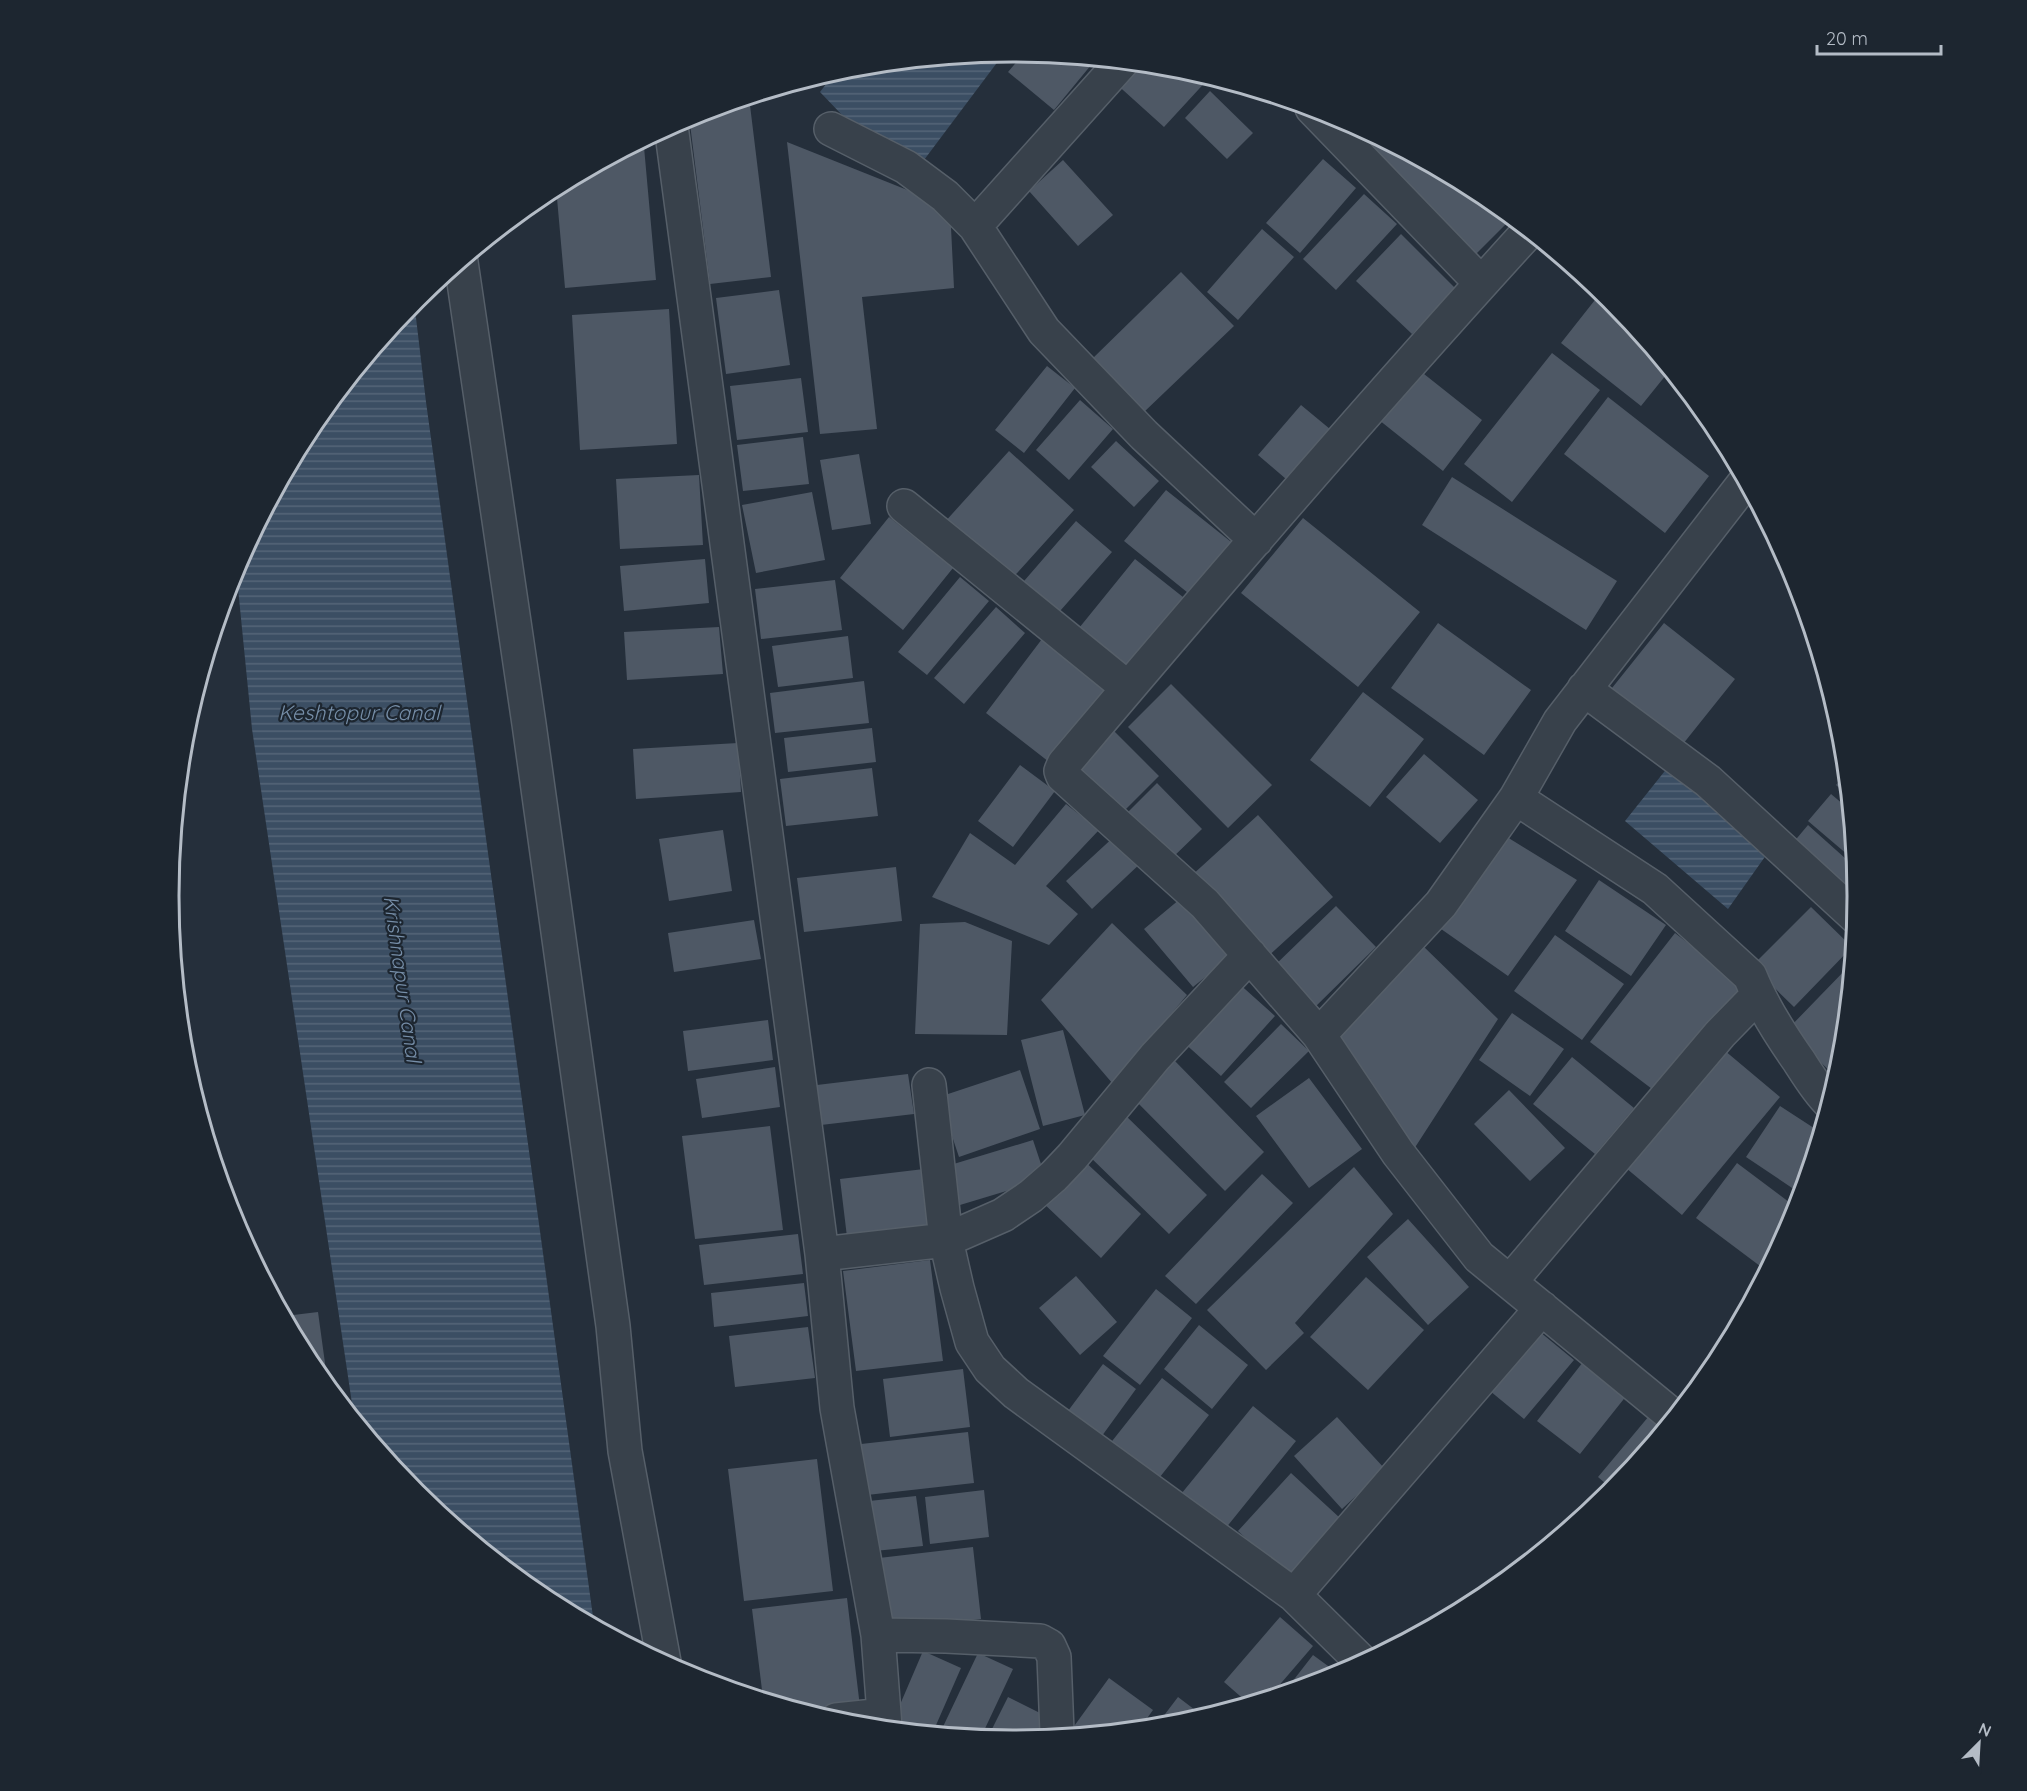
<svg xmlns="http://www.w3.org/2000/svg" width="2027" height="1791" viewBox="0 0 2027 1791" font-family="Quicksand,sans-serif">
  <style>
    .water { fill: url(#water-rules) }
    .building { fill: #4e5865 }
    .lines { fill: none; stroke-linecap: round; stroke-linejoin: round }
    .minor-casing { stroke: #565f69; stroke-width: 36 }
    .minor { stroke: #38414b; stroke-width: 33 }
    .labels { text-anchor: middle; stroke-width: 4.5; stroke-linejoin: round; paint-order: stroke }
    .water-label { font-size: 21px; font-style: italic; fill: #768ea8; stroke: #1d2630 }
    .rim { fill: none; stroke: #b4bcc6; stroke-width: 3 }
  </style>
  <defs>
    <pattern id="water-rules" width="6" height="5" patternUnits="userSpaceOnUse" patternTransform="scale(1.5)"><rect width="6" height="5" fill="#3b4e63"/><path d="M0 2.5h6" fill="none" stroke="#556678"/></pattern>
  </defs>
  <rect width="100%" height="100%" fill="#252f3b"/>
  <path class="water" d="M1005 52 918 168 866 140 820 92 836 71 849 67Z
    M414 301 426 402 594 1624 544 1597 416 1492 354 1417 252 729 236 568 312 426Z
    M1668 767 1769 851 1728 909 1625 821Z"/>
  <path class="building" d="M1025 52 1038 53 1096 59 1054 110 1008 72Z
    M1129 62 1179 67 1210 77 1164 127 1113 81Z
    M1210 91 1253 133 1227 159 1185 118Z
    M749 97 771 277 710 284 689 116Z
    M1354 125 1483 194 1512 218 1474 256 1347 132Z
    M787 142 950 207 954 288 862 297 877 429 820 434Z
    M644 147 656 280 565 288 556 187 627 149Z
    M1323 159 1356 188 1300 253 1266 223Z
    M1063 160 1113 215 1078 246 1029 191Z
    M1364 194 1397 224 1336 290 1303 259Z
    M1262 229 1294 257 1238 320 1207 292Z
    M1401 234 1456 289 1412 334 1356 281Z
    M1181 272 1234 326 1143 413 1091 360Z
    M779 290 790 365 726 374 716 298Z
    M1602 291 1611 299 1670 370 1641 406 1561 343Z
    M669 309 677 444 580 450 572 315Z
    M1552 353 1600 390 1512 502 1464 464Z
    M1047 366 1075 388 1024 453 995 430Z
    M1419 370 1482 420 1443 471 1379 420Z
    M801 378 808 432 737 440 730 386Z
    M1608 397 1709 476 1665 533 1564 454Z
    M1080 400 1113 429 1069 480 1036 450Z
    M1301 405 1336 434 1293 485 1258 455Z
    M803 437 809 484 743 491 737 445Z
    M1116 441 1159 481 1134 507 1091 467Z
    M1009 451 1074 510 1008 583 943 524Z
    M859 454 871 524 832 530 820 460Z
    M699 475 703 545 620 549 616 479Z
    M1452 477 1617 581 1586 630 1422 525Z
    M1166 490 1235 545 1193 597 1124 541Z
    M812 492 825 560 756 573 742 505Z
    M889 517 953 568 903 630 840 578Z
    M1303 518 1420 612 1358 687 1241 593Z
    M1076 521 1112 552 1053 619 1018 588Z
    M705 559 709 603 624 611 620 566Z
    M1135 559 1188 601 1128 675 1075 633Z
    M960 577 989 601 927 675 898 652Z
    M835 580 842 630 761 639 755 589Z
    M996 607 1025 633 964 704 934 678Z
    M1438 623 1531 690 1484 755 1391 688Z
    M1664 623 1735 679 1679 749 1608 693Z
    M719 627 723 674 627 680 624 632Z
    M848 636 853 678 778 687 772 646Z
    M1042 639 1110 691 1053 765 986 713Z
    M864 681 869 723 775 733 770 693Z
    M1171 684 1272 785 1228 828 1128 727Z
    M1363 692 1424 739 1370 807 1310 760Z
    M872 728 876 762 788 772 784 738Z
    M1113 730 1159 776 1120 815 1074 769Z
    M738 743 741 792 636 799 633 749Z
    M1424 754 1478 800 1440 843 1386 797Z
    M1020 765 1055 791 1013 847 978 821Z
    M872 768 878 816 786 826 780 779Z
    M1846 774 1848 796 1836 785Z
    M1157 783 1202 829 1168 862 1123 817Z
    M1831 794 1850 810 1855 861 1808 821Z
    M1066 804 1099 830 1046 886 1078 914 1049 945 932 897 970 833 1015 865Z
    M1258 815 1333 897 1265 959 1190 877Z
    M1808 825 1855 867 1857 885 1844 900 1787 850Z
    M723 830 732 891 669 901 659 839Z
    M1117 834 1143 861 1092 909 1066 881Z
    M1507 837 1577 880 1508 976 1434 924Z
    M896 867 902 921 804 932 797 878Z
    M1599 880 1666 925 1631 976 1565 931Z
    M1180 899 1229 958 1193 987 1144 929Z
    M1336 906 1376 947 1311 1011 1271 969Z
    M1811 907 1852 947 1794 1007 1752 966Z
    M754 920 761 959 674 972 668 933Z
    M965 922 1012 941 1007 1035 915 1034 920 924Z
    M1112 923 1187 995 1113 1084 1041 1000Z
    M1675 933 1744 986 1660 1095 1590 1042Z
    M1555 935 1624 984 1582 1040 1514 991Z
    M1421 944 1498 1019 1414 1149 1329 1037Z
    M1851 964 1842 1061 1837 1078 1787 1030Z
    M1236 981 1275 1016 1221 1076 1182 1041Z
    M1512 1013 1564 1049 1530 1096 1479 1060Z
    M768 1020 773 1060 688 1071 683 1031Z
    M1281 1024 1309 1051 1251 1108 1224 1082Z
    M1063 1030 1085 1115 1043 1126 1021 1040Z
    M1724 1050 1780 1097 1682 1215 1626 1168Z
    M1572 1057 1634 1108 1595 1154 1533 1104Z
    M1173 1059 1264 1152 1225 1191 1133 1098Z
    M775 1067 780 1107 702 1118 696 1079Z
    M1020 1070 1040 1129 959 1157 939 1097Z
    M908 1074 914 1114 821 1125 817 1085Z
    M1309 1078 1362 1149 1309 1188 1256 1116Z
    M1509 1090 1565 1148 1530 1181 1474 1124Z
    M1780 1106 1820 1132 1801 1194 1746 1157Z
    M1123 1113 1207 1195 1169 1234 1085 1152Z
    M770 1126 783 1230 695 1239 682 1136Z
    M1033 1140 1046 1179 960 1205 947 1166Z
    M1080 1157 1141 1214 1101 1258 1040 1200Z
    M1737 1163 1797 1208 1791 1225 1760 1266 1696 1218Z
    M1354 1167 1393 1214 1295 1323 1304 1333 1266 1370 1207 1310Z
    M924 1169 931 1228 847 1237 840 1179Z
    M1262 1174 1293 1203 1196 1304 1165 1276Z
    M1408 1219 1469 1287 1428 1325 1367 1257Z
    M798 1234 803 1274 704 1285 699 1245Z
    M930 1260 943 1361 856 1371 843 1271Z
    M1076 1276 1117 1322 1080 1355 1039 1308Z
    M1366 1277 1424 1330 1368 1390 1310 1337Z
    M804 1283 808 1316 714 1327 711 1293Z
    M1156 1289 1192 1318 1140 1385 1103 1356Z
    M318 1312 328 1385 311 1364 285 1316Z
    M1741 1314 1742 1315 1725 1348 1719 1344Z
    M1199 1325 1248 1365 1212 1409 1164 1369Z
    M808 1327 815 1378 735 1387 729 1336Z
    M1540 1332 1574 1360 1524 1419 1490 1391Z
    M1583 1362 1627 1395 1580 1454 1537 1421Z
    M1103 1364 1136 1389 1099 1440 1065 1415Z
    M963 1369 970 1427 890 1437 883 1379Z
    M1162 1378 1209 1415 1152 1487 1105 1450Z
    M1253 1406 1296 1441 1221 1534 1177 1499Z
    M1649 1416 1664 1428 1613 1490 1598 1477Z
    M1337 1417 1385 1469 1342 1509 1294 1456Z
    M968 1432 974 1483 867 1495 861 1444Z
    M817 1459 833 1591 744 1601 728 1469Z
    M1291 1473 1340 1518 1287 1577 1238 1531Z
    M984 1490 989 1537 930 1544 925 1497Z
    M916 1496 923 1546 875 1551 869 1501Z
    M973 1547 981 1619 888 1630 879 1558Z
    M847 1598 860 1707 812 1713 763 1698 752 1609Z
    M1280 1617 1313 1646 1270 1696 1248 1703 1224 1682Z
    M923 1651 961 1668 933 1732 913 1730 893 1721Z
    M978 1653 1013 1669 981 1737 940 1733Z
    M1313 1655 1339 1674 1285 1691Z
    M1109 1678 1153 1710 1140 1728 1079 1734 1072 1729Z
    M1008 1697 1046 1716 1035 1738 1014 1740 988 1737Z
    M1178 1697 1203 1716 1178 1724 1156 1726Z"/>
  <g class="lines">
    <g class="minor-casing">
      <path id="minor" d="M1312 108 1481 283
        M671 126 809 1155 822 1254 837 1408 878 1635 946 1636 1040 1641 1049 1646 1054 1657 1057 1732 1059 1736
        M831 129 906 167 945 196 975 226 1044 331 1144 435 1256 540
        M975 226 1122 62
        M1529 231C1370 405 1216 584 1064 764L1061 771 1063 776 1205 904 1319 1035 1398 1153 1479 1257 1673 1416
        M461 262 529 724 613 1326 625 1451 664 1662
        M904 506 1128 688
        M1584 689 1708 781 1856 917
        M1516 798 1655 889 1750 976C1762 1006 1780 1034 1799 1061 1808 1075 1817 1090 1829 1102
        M1319 1035 1441 904 1516 798 1560 721 1745 482
        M929 1085 946 1240 957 1288 972 1342 990 1369 1016 1393 1294 1595 1362 1662
        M822 1254 946 1240 1003 1215 1031 1196 1054 1176 1072 1157 1155 1057 1250 955
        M1510 1282 1720 1034 1758 995
        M1294 1595 1542 1308
        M878 1635 885 1727
        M836 1720 884 1715"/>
    </g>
    <use href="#minor" class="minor"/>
  </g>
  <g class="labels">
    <g class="water-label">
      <text x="359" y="720">Keshtopur Canal</text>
      <text transform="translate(402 979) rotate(82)" y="7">Krishnapur Canal</text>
    </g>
  </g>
  <path d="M0 0H2027V1791H0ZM179 896a834 834 0 1 1 1668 0a834 834 0 1 1-1668 0Z" fill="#1d2630" fill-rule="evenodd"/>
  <path class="rim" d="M179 896a834 834 0 1 1 1668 0a834 834 0 1 1-1668 0Z"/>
  <g transform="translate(1979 1743) rotate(24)" stroke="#1d2630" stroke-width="4.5" paint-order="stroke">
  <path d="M0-4.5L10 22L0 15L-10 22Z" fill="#b4bcc6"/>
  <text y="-9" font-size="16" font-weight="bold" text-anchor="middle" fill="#b4bcc6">N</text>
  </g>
  <path d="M1817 45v9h124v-9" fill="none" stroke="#b4bcc6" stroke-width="3"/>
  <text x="1826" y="45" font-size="18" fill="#b4bcc6" stroke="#1d2630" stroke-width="4.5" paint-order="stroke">20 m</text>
</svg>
